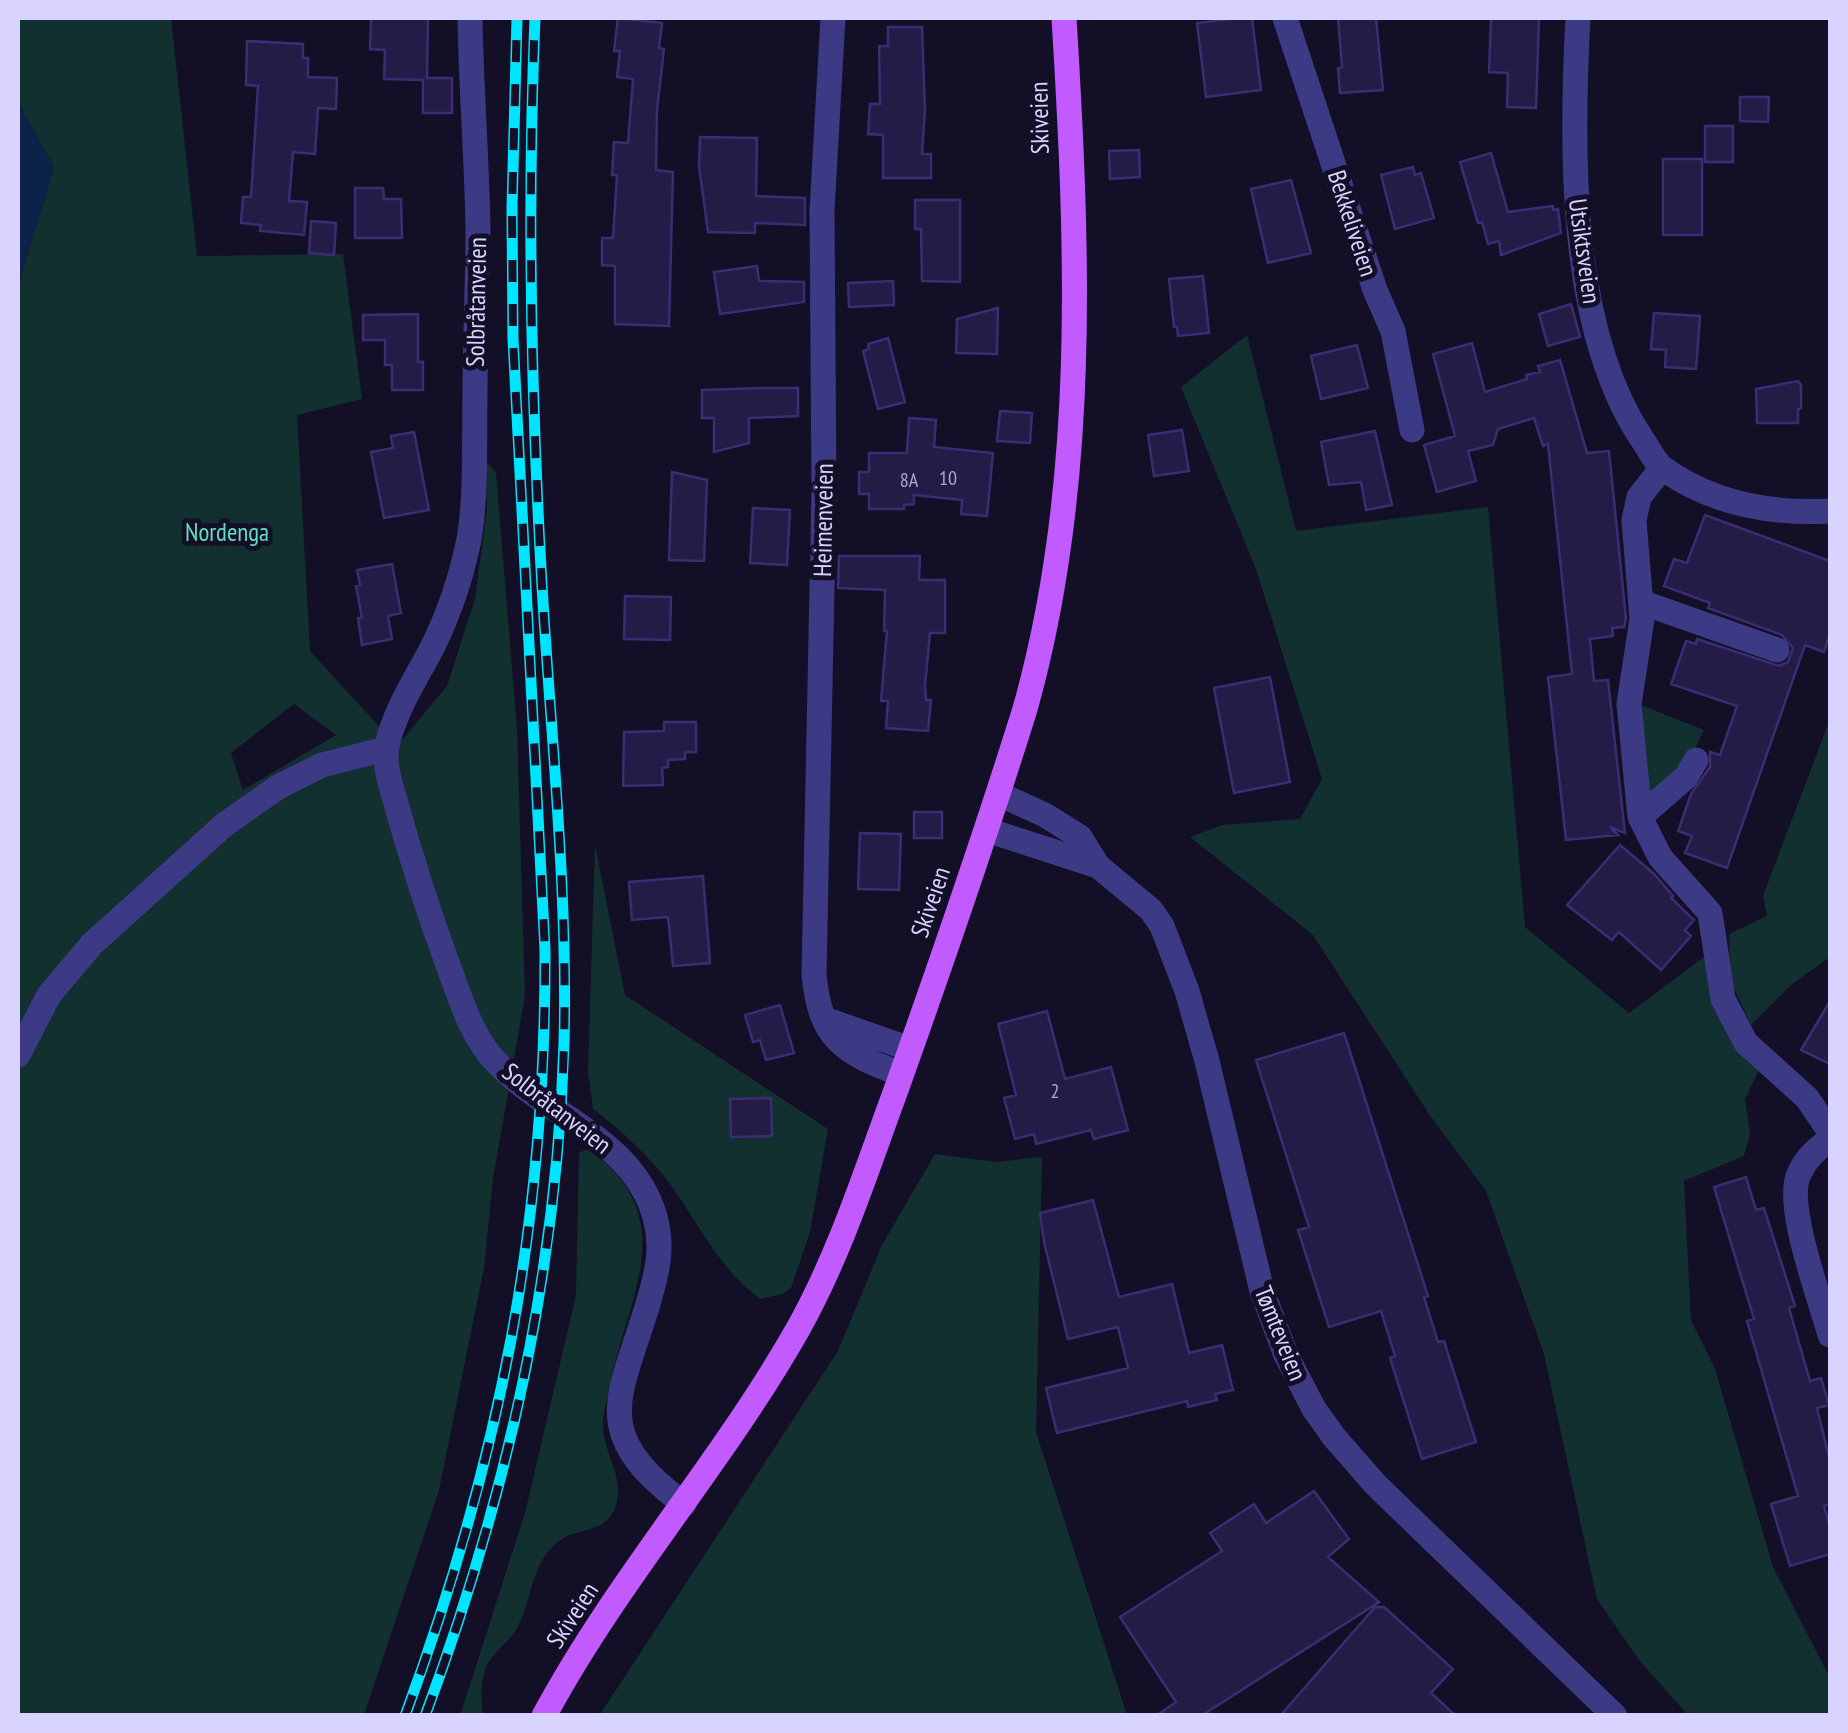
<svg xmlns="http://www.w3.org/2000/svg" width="1848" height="1733" viewBox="0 0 1848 1733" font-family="'PT Sans Narrow',sans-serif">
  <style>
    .green { fill: #12302f; fill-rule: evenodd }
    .water { fill: #0c2248 }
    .building { fill: #241b47; stroke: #3b2d73; stroke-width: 2.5 }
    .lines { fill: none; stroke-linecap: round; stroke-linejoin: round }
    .minor { stroke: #3d3a85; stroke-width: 25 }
    .primary { stroke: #c25bff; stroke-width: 25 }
    .rail-casing { stroke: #00e5ff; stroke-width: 11 }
    .rail { stroke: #130f26; stroke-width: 8; stroke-dasharray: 22; stroke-linecap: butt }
    .labels { text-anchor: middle; stroke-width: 10; stroke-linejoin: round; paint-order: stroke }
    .number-label { font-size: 20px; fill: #aca6d1 }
    .street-label { font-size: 25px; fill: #d9d4ff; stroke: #130f26 }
    .park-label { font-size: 25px; fill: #5fe0c0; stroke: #130f26 }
  </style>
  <rect width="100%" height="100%" fill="#130f26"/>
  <path class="green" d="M18 18H171L197 256 343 254 362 399 297 415 310 651 397 746 447 686 475 599 487 509 486 461 496 473 517 730 525 995 493 1179 484 1268 439 1490 364 1715H18V287L54 167 18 102ZM294 704 336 735 243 790 231 753Z
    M1247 335 1296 531 1488 507 1525 927 1629 1013 1704 957 1715 1006 1759 1070 1745 1099 1750 1134 1744 1156 1684 1181 1691 1320 1715 1369 1773 1567 1830 1678V1715H1688L1639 1660 1597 1599 1544 1354 1486 1191 1429 1114 1313 935 1190 837 1222 825 1300 819 1322 779 1256 569 1181 387Z
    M1636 703 1704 730 1693 753 1647 802Z
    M1830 719V957L1791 985 1751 1025 1730 980 1729 934 1767 916 1763 896Z
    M595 845 625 995 828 1129 810 1232 791 1288 783 1294 760 1299C716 1265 701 1226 670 1184 648 1155 622 1131 593 1109L588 1072Z
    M588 1148C685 1220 626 1297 609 1390 607 1401 602 1416 603 1427 604 1456 626 1477 615 1508 605 1534 577 1527 559 1541 530 1564 533 1598 517 1628 509 1643 490 1654 485 1670 480 1685 481 1701 483 1715L460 1716 525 1513 576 1295 579 1153Z
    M935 1154 996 1162 1042 1157 1036 1432 1127 1715 599 1716 838 1351 882 1245Z"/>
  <path class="water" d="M18 102 54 167 18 287Z"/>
  <path class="building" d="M371 18 428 19 427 78H452V113H423V80L384 79 385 50 370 49Z
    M618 18 662 23 659 48 664 49 657 110 656 170 673 172 669 326 615 324V266L602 265V238H613L617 175H612L614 142 628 143 633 79 617 77 620 51H614Z
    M1238 18H1252L1261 90 1206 97 1197 23Z
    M1338 18H1376L1383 90 1340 93 1338 68 1342 67Z
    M1491 18H1539L1536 108 1507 107 1508 73 1489 72Z
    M888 27H922L925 110 922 154H931V178H883V135L868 134 870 104H880L879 46H888Z
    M247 41 303 44V58H308V77L337 78 336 109 318 108 315 154 293 152 289 201 307 202 304 235 260 231 261 225 241 223 243 197H251L258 86 246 85Z
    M1740 97H1769L1768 122 1740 121Z
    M1705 126H1733V162H1705Z
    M700 137 757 138 756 196 805 198V225L755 223V233L708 232 699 166Z
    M1139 150 1140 177 1110 179 1109 151Z
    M1491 153 1508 212 1553 206V210L1558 209 1561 233 1501 255 1499 241 1488 244 1482 222 1478 223 1460 162Z
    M1663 159H1702V235H1663Z
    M1413 167 1415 175 1421 173 1434 218 1395 229 1381 175Z
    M1291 180 1311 253 1268 263 1251 189Z
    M355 188H383L384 199H401L402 238H355Z
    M915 200H960V282L922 281 921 229H915Z
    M311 221 336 223 334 255 309 253Z
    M757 266 759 281 804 282V302L720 314 714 272Z
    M1203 276 1209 333 1178 336 1177 327H1174L1169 279Z
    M893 281 894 305 849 307 848 283Z
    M1571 304 1580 337 1548 346 1539 314Z
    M998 308 997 354 956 353 957 319Z
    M1654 313 1700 316 1696 369 1665 367 1666 350 1651 349Z
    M418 314V362H423V390H392V365H385V340H363V315Z
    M888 338 905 402 878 409 863 351 869 349 868 344Z
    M1472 343 1485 392 1527 379 1526 375 1540 372 1538 366 1560 360 1587 453 1609 451 1626 619 1624 627 1612 628 1613 636 1590 639 1594 681 1608 680 1625 833 1610 827 1618 835 1566 840 1548 677 1572 674 1548 444 1543 446 1534 418 1498 429 1493 445 1468 451 1476 481 1437 492 1424 445 1455 436 1433 354Z
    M1357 345 1368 388 1321 399 1311 356Z
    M1798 381 1801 385V408L1798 409V423H1757L1756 389Z
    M767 388H798V416L749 418V443L714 452V418H702V390Z
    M1000 411 1032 413 1030 443 997 441Z
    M909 418 936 420 934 447 993 453 987 516 961 514 962 500 914 495V504L904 505V509H869V494H859V472H869V453H907Z
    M1182 430 1189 471 1154 476 1148 435Z
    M1375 431 1392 505 1366 510 1361 482 1329 485 1321 442Z
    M414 432 429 510 384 518 371 452 393 448 391 436Z
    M672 472 707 480 704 561 669 560Z
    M753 508 790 510 787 565 750 563Z
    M1705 515 1830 561V633L1824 652 1805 645 1727 868 1685 853 1692 836 1678 831 1691 794 1710 767V752L1720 755 1737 706 1671 684 1686 641 1696 644 1697 639 1779 666 1788 662 1793 648 1782 635 1708 608 1710 603 1664 586 1674 559 1687 563Z
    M839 556H920L919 580H945V633H930L925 686 926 700H931L928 731 886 728 888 701H881L887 631H884L885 590 838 588Z
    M392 564 401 613 388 616 392 639 362 645 358 618H362L356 586 360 585 357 570Z
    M625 596 671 597 670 640 624 639Z
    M1270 677 1290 782 1234 793 1214 688Z
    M664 722H696V752H685V759L668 760V767L662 768 663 785 623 786 624 732 664 731Z
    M914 812H942V838H914Z
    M860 833 901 834 899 890 858 889Z
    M1620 845 1653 873 1673 896 1671 898 1694 920 1685 930 1691 936 1661 970 1619 932 1612 940 1567 905Z
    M703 876 710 963 673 966 668 917 632 920 629 882Z
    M1830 1001V1064L1801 1050Z
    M780 1005 794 1053 766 1060 760 1040 753 1042 745 1015Z
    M1047 1011 1065 1079 1111 1067 1128 1130 1094 1139 1091 1130 1036 1144 1034 1134 1015 1139 1004 1098 1016 1095 998 1024Z
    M1344 1033 1428 1296 1424 1297 1438 1342 1444 1341 1476 1442 1422 1459 1390 1358 1395 1356 1381 1311 1329 1327 1298 1230 1309 1227 1256 1060Z
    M771 1098 772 1136 731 1137 730 1099Z
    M1746 1177 1756 1210 1764 1208 1795 1306 1789 1308 1810 1381 1821 1378 1829 1405 1817 1408 1830 1461V1504L1824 1506 1830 1527V1554L1790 1566 1771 1504 1798 1496 1747 1321 1754 1319 1714 1187Z
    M1093 1200 1119 1297 1172 1284 1189 1353 1222 1345 1233 1390 1215 1394 1217 1400 1188 1407 1187 1401 1057 1433 1046 1388 1128 1368 1118 1327 1068 1339 1044 1242 1040 1213Z
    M1314 1491 1349 1539 1328 1557 1379 1602 1201 1716H1156L1176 1702 1120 1617 1222 1551 1210 1533 1254 1504 1266 1523Z
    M1375 1607H1384L1453 1669 1431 1693 1456 1716H1280Z"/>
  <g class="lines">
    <path class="minor" d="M470 18C471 88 477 159 478 230 478 285 475 339 475 394 474 438 477 507 467 549 460 580 449 613 435 642 418 676 396 707 387 745 384 759 389 780 393 793 409 851 427 908 448 965 459 994 469 1029 489 1054 538 1114 632 1135 655 1217 663 1246 658 1269 650 1297 621 1397 586 1431 684 1504
      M833 18 822 210 824 492 814 974C820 1041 845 1053 901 1074
      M1285 18 1375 290 1393 331 1412 430
      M1578 18C1571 146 1568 329 1642 439 1649 449 1655 463 1664 469 1713 504 1773 514 1830 511
      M1662 468 1639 497 1634 520 1642 619 1629 704 1640 817 1660 857 1710 913 1723 999 1746 1043 1807 1098 1830 1132
      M1641 602 1777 650
      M999 794 1045 815 1080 837 1098 866
      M1640 817 1686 777 1696 760
      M987 830 1098 866 1151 910 1162 926 1187 991 1207 1061 1262 1291 1286 1355 1314 1409 1334 1437 1376 1485 1615 1716
      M827 1020 910 1049
      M18 1055 49 995 92 944 224 825 278 787 322 765 385 749
      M1830 1140C1817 1148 1805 1160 1799 1174 1784 1204 1821 1301 1830 1335"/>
    <path class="primary" d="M544 1716C617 1580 722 1463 798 1329 840 1254 866 1171 896 1090 941 964 985 837 1025 709 1088 486 1078 247 1064 18"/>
    <g class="rail-casing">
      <path id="rail" d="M405 1716C500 1459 546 1224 545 950L513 339 512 208 517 18
        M425 1716C506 1500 557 1273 564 1043 568 891 551 738 542 586 531 397 527 207 535 18"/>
    </g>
    <use href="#rail" class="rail"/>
  </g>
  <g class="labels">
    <g class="number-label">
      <text x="948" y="485">10</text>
      <text x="909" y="487">8A</text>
      <text x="1055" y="1098">2</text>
    </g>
    <g class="street-label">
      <text transform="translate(1039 118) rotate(-91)" y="9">Skiveien</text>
      <text transform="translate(1353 223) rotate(72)" y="9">Bekkeliveien</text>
      <text transform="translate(1585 251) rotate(82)" y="9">Utsiktsveien</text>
      <text transform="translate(476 302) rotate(-89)" y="9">Solbråtanveien</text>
      <text transform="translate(823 520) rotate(-89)" y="9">Heimenveien</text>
      <text transform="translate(930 902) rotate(-71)" y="9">Skiveien</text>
      <text transform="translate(557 1108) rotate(38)" y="9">Solbråtanveien</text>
      <text transform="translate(1281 1333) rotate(68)" y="9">Tømteveien</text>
      <text transform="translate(572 1615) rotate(-57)" y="9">Skiveien</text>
    </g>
    <g class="park-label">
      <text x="227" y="541">Nordenga</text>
    </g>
  </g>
  <rect width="1848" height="1733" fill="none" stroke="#d9d4ff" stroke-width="40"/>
</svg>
